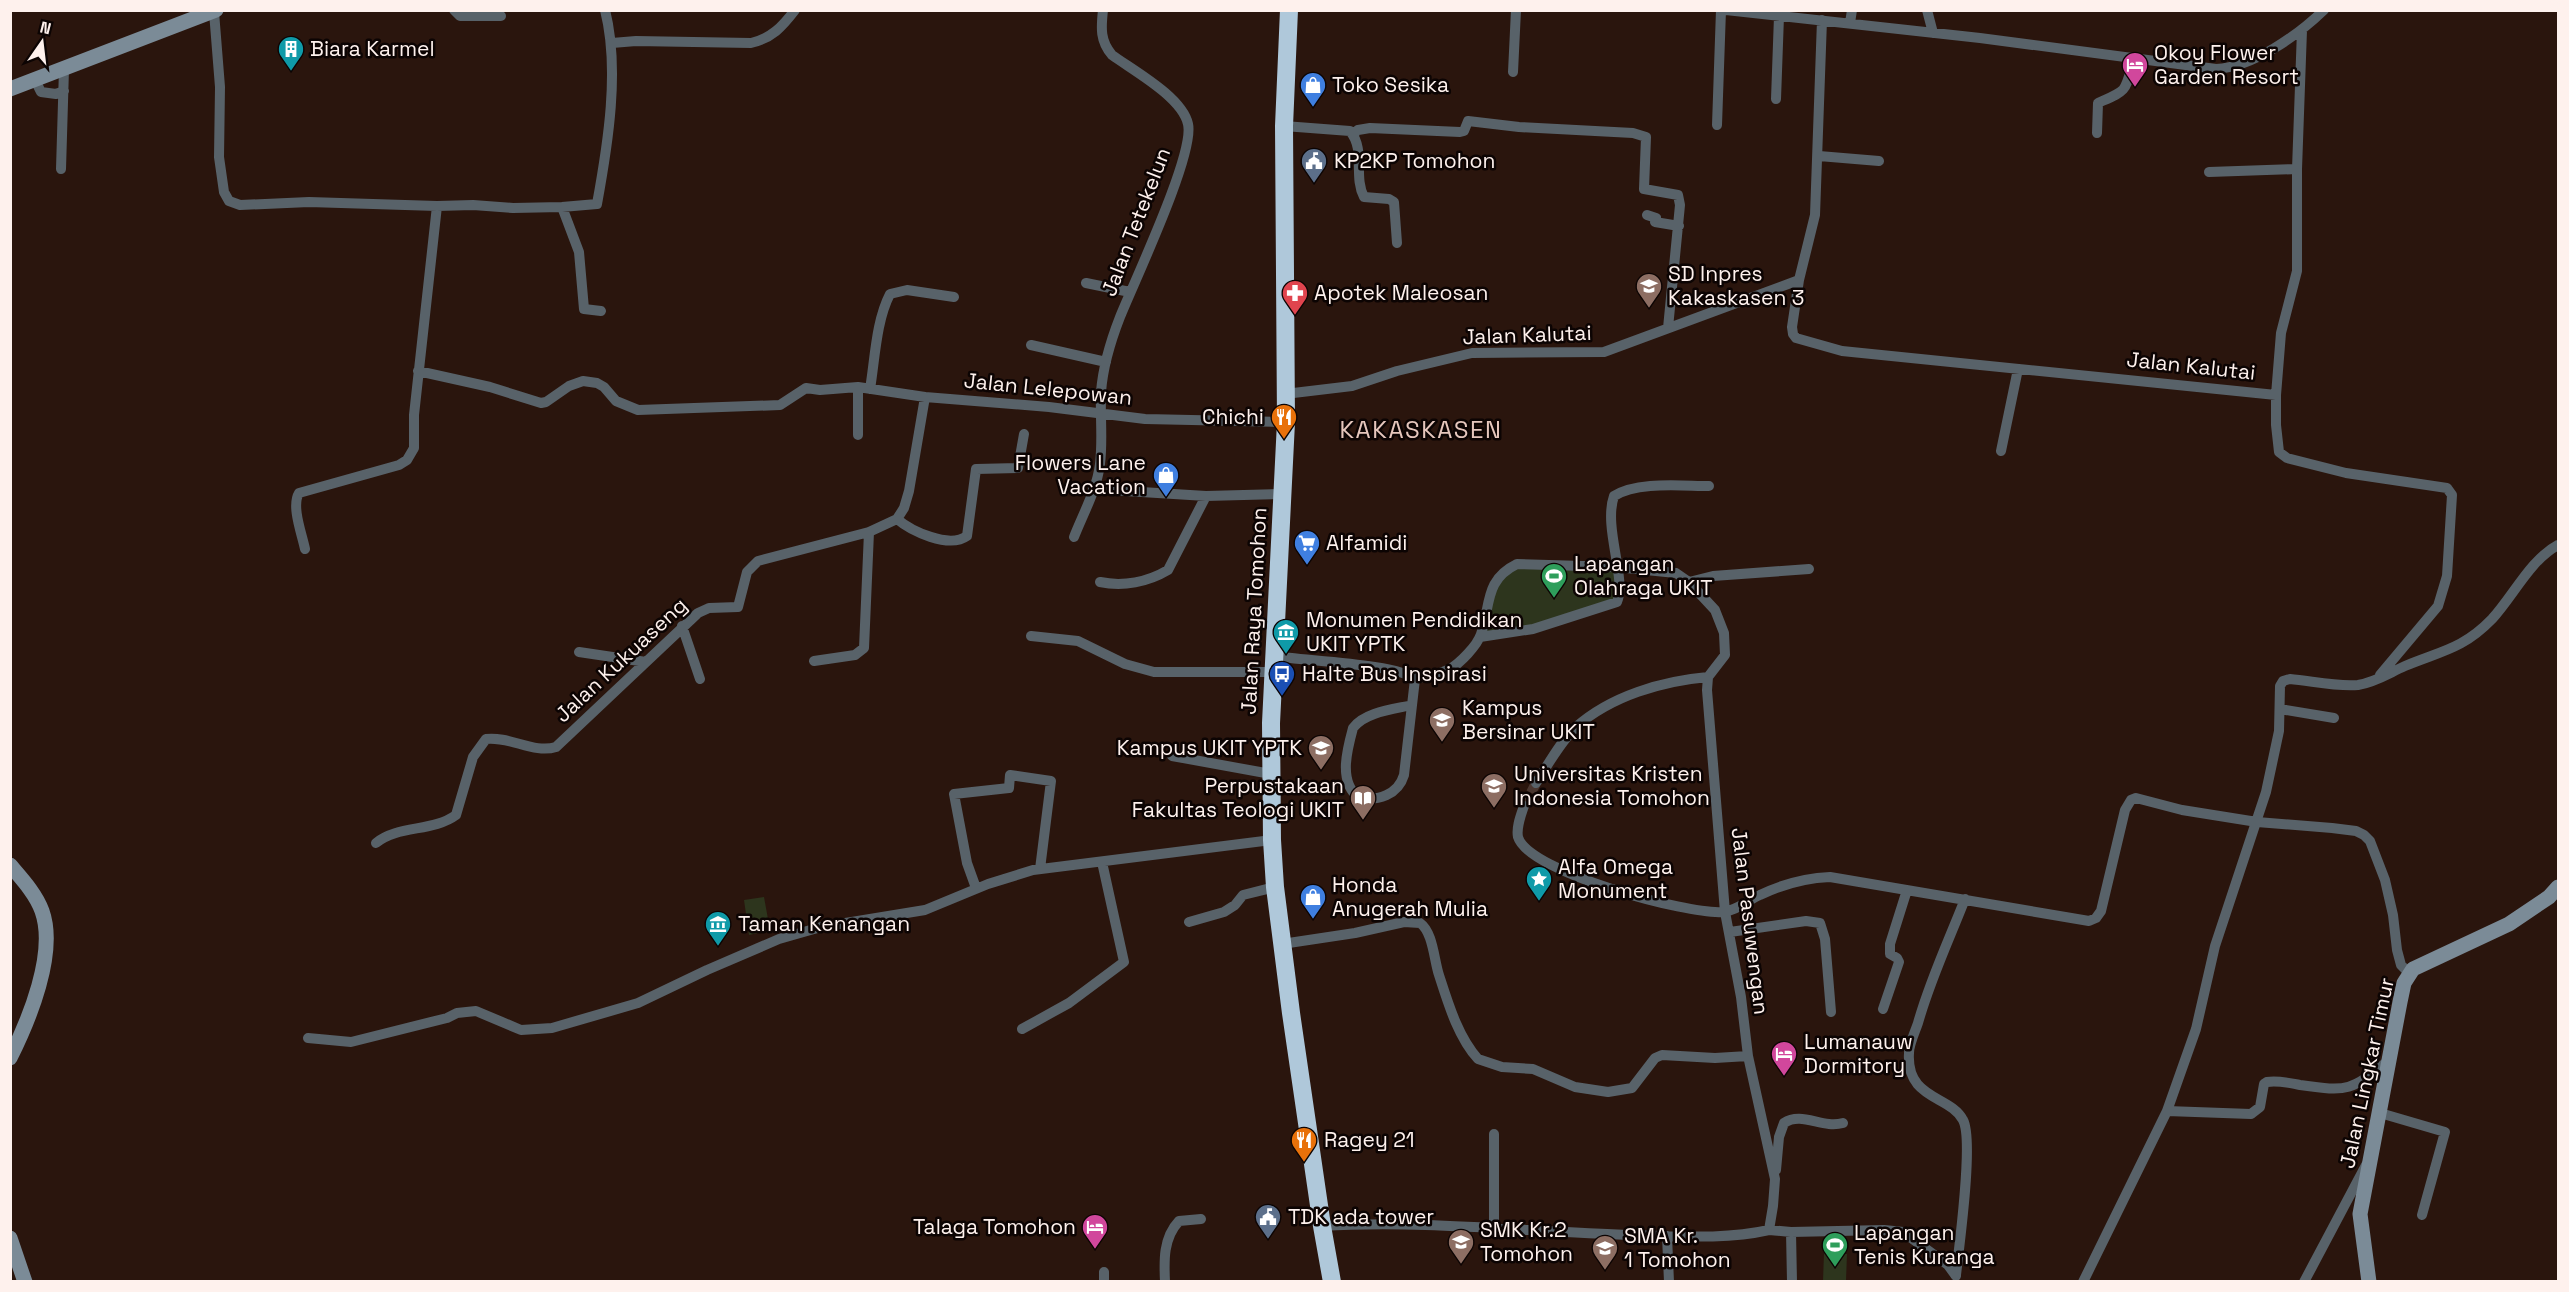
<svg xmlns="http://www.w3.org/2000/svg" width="2569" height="1292" viewBox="0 0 2569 1292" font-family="'Space Grotesk',sans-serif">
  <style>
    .green { fill: #2d351d }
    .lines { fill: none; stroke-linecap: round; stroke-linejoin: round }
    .street-tunnel { stroke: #4a362f; stroke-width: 10; stroke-dasharray: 10 5; stroke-linecap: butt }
    .street { stroke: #586269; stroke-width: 10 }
    .secondary { stroke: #7b8b97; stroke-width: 15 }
    .highway { stroke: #afc8da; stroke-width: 18 }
    .labels { text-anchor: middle; stroke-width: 5; stroke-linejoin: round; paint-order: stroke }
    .poi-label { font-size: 21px; fill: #fef1ed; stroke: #0c0403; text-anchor: start }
    .street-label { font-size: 21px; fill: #fef1ed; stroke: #0c0403 }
    .quarter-label { font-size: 24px; letter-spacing: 1.5px; fill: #e5c6bc; stroke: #0c0403 }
  </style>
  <rect width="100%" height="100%" fill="#2a150d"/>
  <path class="green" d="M1616 567 1620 596 1590 612 1480 637 1491 592 1507 569Z
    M764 897 770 930 749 935 744 900Z
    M1824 1253 1847 1254 1846 1281H1823Z"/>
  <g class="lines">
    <path class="street-tunnel" d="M1524 806 1536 783"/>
    <path class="street" d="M454 10 460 16H501
      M1726 10 1980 38 2216 69C2253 67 2297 36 2324 10
      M1927 10 1933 33
      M214 12 220 87 219 157 224 192 229 201 240 205 309 202 437 206 473 205 513 208 562 207 597 204C608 144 620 69 605 10
      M1822 20 1815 215 1799 280 1792 327 1793 334 1796 338 1842 351 2276 395
      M1850 23 1852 10
      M2302 30 2297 169V271L2281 333 2276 395V425L2279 452 2287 458 2346 473 2447 488 2452 495 2447 576 2438 606 2380 675
      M612 43 636 41 751 43C772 38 782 27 795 10
      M1513 72 1516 10
      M35 80 41 92 56 94 64 91
      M1776 99 1779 16
      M1717 125 1721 10
      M1284 126 1350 131C1366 150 1353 176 1364 197L1389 199 1394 202 1397 243
      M2097 133 2098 103C2129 89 2124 93 2134 59
      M1353 134 1358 130 1370 128 1460 132 1464 131 1468 121 1519 127 1633 133 1646 137 1644 189 1678 195 1680 205 1668 328
      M1819 156 1879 161
      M61 169 64 69
      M2209 172 2297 169
      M562 207 579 252 584 309 601 311
      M1647 215 1656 218 1655 222 1679 226
      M1086 283 1130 292
      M1031 345 1106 362
      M418 371 490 387 541 403 546 402 569 386 583 381 597 383 604 387 616 401 638 410 780 405 806 388 820 390 858 387 925 397 1049 407 1145 419 1286 422
      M858 387V435
      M870 389C875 359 876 321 890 294L907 290 954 297
      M1285 394 1352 386 1397 371 1472 353 1604 352 1799 280
      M2001 451 2018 369
      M1093 489 1206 496 1282 494
      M897 519C911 531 949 549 967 536L976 469 1018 468 1024 434
      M1074 537C1083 514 1097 489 1100 464 1103 440 1100 416 1101 392 1103 366 1111 340 1120 317 1134 282 1195 154 1188 124 1182 97 1134 71 1112 55 1100 41 1101 28 1103 10
      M305 549C302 534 291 506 299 493L399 465 407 460 414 448V415L437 206
      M1100 582C1123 587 1148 582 1168 570L1206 496
      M1689 582 1713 576 1809 569
      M682 626 700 679
      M1031 636 1078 641 1125 664 1154 672H1273
      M1480 637 1533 629 1617 602C1627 579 1603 527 1614 496 1637 481 1682 486 1709 486
      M579 652 646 662
      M1275 656C1303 661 1398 664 1415 679 1427 675 1439 675 1450 669 1460 663 1477 646 1481 634 1491 605 1484 580 1517 564L1616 567 1676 573 1689 582 1715 610 1724 633 1725 655 1708 677 1707 690 1725 912 1741 997 1748 1056 1775 1179 1773 1206 1769 1230C1725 1240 1677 1236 1632 1235 1529 1232 1425 1220 1322 1226
      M814 661 855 655 864 648 869 532
      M1412 705C1395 709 1364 712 1353 728 1347 750 1338 782 1359 798 1378 801 1398 795 1404 775L1415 679
      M2280 709 2334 718
      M1172 756 1271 774
      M1536 783C1548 765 1560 742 1576 727 1611 696 1662 681 1708 677
      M1524 806C1521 815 1516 827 1518 837 1528 872 1688 915 1723 912 1736 911 1748 900 1760 895 1783 884 1805 878 1830 877L2089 921 2096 918 2101 911 2125 810 2131 800 2136 798 2182 810 2257 822 2332 828 2356 831 2364 835 2370 841 2385 880 2393 915 2397 950 2401 965 2409 973
      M376 843C398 825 433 832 456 815L473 757 486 739C510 736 534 754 556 747L698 613 709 608 738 607 747 572 758 561 869 532 897 519 904 508 909 491 925 397
      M976 888 967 863 954 794 1009 788 1010 775 1051 781 1040 869
      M1189 922 1224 912 1235 905 1243 895 1275 887
      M1730 932 1806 921 1820 923 1825 939 1831 1012
      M1282 944 1355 933 1404 922 1420 923C1433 932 1434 960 1439 975 1448 1003 1458 1037 1478 1059L1502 1067 1533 1069 1575 1087 1608 1092 1632 1088 1655 1058 1662 1055 1715 1058 1748 1056
      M1883 1009 1899 962 1897 958 1890 954V944L1907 890
      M1022 1029 1069 1003 1124 962 1102 862
      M308 1038 351 1042 447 1018 457 1013 476 1011 521 1030 552 1028 638 1003 707 970 779 939 821 927 925 910 988 884 1033 870 1272 840
      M2167 1111 2251 1114 2260 1107 2264 1084 2267 1082C2278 1080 2289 1083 2300 1085 2349 1092 2351 1091 2389 1060
      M2380 1113 2445 1132 2422 1215
      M1494 1134V1229
      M1776 1170 1779 1137 1784 1123C1802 1111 1822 1129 1843 1123
      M1769 1230 1791 1232 1792 1282
      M1791 1232 1884 1230 1903 1232 1948 1265 1956 1276
      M1667 1236 1669 1282
      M1104 1272V1282
      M1956 1275C1959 1247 1974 1140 1963 1120 1950 1095 1906 1100 1909 1053 1909 1044 1915 1032 1918 1023 1930 980 1949 940 1965 899
      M1165 1282C1164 1261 1163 1238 1179 1221L1201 1219
      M2083 1282 2167 1111 2196 1029 2215 946 2266 792 2279 731 2280 686 2283 681 2290 679C2312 681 2337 687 2358 685 2376 682 2389 673 2405 666 2441 651 2463 649 2492 619 2514 595 2530 560 2558 545
      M2304 1282 2366 1165"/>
    <path class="secondary" d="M10 89 216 10
      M10 865C22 879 36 894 42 911 57 953 29 1020 10 1058
      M10 1238 25 1282
      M2369 1282 2360 1214 2400 1002 2404 983 2413 969 2509 924 2549 897 2558 887"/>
    <path class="highway" d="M1289 10 1284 126 1286 422 1271 723 1272 840 1275 887 1291 1013 1322 1226 1332 1282"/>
  </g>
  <defs>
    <g id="building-pin" transform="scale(1.35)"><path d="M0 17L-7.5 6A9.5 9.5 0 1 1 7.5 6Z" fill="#0f9aa8" stroke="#0c0403"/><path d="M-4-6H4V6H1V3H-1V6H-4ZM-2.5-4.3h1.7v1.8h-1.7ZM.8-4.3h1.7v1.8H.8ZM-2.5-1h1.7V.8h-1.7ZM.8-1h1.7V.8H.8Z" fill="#fff"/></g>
    <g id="hotel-pin" transform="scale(1.35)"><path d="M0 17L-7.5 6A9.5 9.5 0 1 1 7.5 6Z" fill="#d1479c" stroke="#0c0403"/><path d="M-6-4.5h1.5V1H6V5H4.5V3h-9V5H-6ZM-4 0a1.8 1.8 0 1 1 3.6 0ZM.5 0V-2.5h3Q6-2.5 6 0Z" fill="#fff"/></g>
    <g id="shop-pin" transform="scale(1.35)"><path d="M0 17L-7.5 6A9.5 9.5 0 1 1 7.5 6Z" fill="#3f7fe0" stroke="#0c0403"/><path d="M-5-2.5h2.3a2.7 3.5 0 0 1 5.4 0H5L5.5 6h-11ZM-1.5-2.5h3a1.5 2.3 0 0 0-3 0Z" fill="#fff"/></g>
    <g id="civic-pin" transform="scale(1.35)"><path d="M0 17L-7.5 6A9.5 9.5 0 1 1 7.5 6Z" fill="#5c6f8a" stroke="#0c0403"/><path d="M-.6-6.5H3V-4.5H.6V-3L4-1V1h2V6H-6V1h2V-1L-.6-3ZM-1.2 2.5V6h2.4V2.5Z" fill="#fff"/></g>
    <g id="school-pin" transform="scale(1.35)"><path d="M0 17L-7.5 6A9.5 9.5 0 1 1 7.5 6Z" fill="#8d6e63" stroke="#0c0403"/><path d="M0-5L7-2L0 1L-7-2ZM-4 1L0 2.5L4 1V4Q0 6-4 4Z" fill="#fff"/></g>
    <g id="pharmacy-pin" transform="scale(1.35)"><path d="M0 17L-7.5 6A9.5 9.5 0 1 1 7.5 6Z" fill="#e0444e" stroke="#0c0403"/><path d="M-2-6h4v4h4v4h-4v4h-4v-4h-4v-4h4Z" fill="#fff"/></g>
    <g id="restaurant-pin" transform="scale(1.35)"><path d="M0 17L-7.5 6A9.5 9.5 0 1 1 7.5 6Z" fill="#e8710a" stroke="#0c0403"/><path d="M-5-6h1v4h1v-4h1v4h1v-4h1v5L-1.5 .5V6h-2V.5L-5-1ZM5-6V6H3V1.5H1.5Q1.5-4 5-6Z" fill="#fff"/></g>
    <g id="supermarket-pin" transform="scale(1.35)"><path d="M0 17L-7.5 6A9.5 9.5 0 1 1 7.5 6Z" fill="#3f7fe0" stroke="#0c0403"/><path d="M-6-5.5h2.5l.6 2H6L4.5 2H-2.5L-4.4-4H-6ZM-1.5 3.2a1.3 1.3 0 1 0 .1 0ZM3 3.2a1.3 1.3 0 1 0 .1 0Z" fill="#fff"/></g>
    <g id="stadium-pin" transform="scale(1.35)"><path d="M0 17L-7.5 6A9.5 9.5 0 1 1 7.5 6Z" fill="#2e9e5b" stroke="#0c0403"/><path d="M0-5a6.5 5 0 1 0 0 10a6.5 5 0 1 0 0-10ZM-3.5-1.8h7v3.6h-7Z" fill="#fff"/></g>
    <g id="museum-pin" transform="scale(1.35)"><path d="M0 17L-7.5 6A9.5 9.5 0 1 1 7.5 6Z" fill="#0f9aa8" stroke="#0c0403"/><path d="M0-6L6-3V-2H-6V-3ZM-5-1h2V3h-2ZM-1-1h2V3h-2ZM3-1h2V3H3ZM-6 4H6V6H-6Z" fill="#fff"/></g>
    <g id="bus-pin" transform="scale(1.35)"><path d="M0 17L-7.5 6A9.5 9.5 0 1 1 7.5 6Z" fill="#1a4fb4" stroke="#0c0403"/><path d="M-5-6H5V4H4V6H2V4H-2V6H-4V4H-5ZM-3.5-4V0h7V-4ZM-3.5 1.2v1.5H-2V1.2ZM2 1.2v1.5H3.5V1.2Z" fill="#fff"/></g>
    <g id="university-pin" transform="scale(1.35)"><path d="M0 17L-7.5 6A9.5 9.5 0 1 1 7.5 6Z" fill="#8d6e63" stroke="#0c0403"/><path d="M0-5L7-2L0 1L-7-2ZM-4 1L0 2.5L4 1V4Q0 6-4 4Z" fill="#fff"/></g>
    <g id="library-pin" transform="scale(1.35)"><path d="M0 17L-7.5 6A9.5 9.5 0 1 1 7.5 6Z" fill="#8d6e63" stroke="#0c0403"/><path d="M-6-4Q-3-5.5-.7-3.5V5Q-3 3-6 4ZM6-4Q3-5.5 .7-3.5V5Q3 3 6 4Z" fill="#fff"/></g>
    <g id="sight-pin" transform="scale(1.35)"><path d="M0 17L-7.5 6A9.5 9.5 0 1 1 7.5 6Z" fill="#0f9aa8" stroke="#0c0403"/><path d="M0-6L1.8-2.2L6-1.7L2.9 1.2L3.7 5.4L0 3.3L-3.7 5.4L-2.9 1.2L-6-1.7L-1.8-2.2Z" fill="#fff"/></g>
  </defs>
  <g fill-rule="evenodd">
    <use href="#building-pin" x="291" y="49"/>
    <use href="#hotel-pin" x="2135" y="65"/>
    <use href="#shop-pin" x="1313" y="85"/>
    <use href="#civic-pin" x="1314" y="161"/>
    <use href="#school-pin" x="1649" y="286"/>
    <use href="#pharmacy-pin" x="1295" y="293"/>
    <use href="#restaurant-pin" x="1284" y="417"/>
    <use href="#shop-pin" x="1166" y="475"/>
    <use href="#supermarket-pin" x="1307" y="543"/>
    <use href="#stadium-pin" x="1554" y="576"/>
    <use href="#museum-pin" x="1286" y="632"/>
    <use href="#bus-pin" x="1282" y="674"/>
    <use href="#university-pin" x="1442" y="720"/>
    <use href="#university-pin" x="1321" y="748"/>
    <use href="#university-pin" x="1494" y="786"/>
    <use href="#library-pin" x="1363" y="798"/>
    <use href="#sight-pin" x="1539" y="879"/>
    <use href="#shop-pin" x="1313" y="897"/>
    <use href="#museum-pin" x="718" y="924"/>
    <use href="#hotel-pin" x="1784" y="1054"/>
    <use href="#restaurant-pin" x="1304" y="1140"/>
    <use href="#civic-pin" x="1268" y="1217"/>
    <use href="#hotel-pin" x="1095" y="1227"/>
    <use href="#school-pin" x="1461" y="1242"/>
    <use href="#stadium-pin" x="1835" y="1245"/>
    <use href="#school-pin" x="1605" y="1248"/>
  </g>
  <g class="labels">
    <g class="poi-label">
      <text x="310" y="56">Biara Karmel</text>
      <text x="2154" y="60">Okoy Flower<tspan x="2154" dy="24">Garden Resort</tspan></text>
      <text x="1332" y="92">Toko Sesika</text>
      <text x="1334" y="168">KP2KP Tomohon</text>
      <text x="1668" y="281">SD Inpres<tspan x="1668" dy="24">Kakaskasen 3</tspan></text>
      <text x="1314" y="300">Apotek Maleosan</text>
      <text x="1264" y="424" text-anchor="end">Chichi</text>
      <text x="1146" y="470" text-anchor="end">Flowers Lane<tspan x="1146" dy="24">Vacation</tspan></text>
      <text x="1326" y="550">Alfamidi</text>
      <text x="1574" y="571">Lapangan<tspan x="1574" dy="24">Olahraga UKIT</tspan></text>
      <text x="1306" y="627">Monumen Pendidikan<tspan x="1306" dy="24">UKIT YPTK</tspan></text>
      <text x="1302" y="681">Halte Bus Inspirasi</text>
      <text x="1462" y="715">Kampus<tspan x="1462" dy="24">Bersinar UKIT</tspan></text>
      <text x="1302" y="755" text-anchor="end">Kampus UKIT YPTK</text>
      <text x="1514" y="781">Universitas Kristen<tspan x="1514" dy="24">Indonesia Tomohon</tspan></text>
      <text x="1344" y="793" text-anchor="end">Perpustakaan<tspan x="1344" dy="24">Fakultas Teologi UKIT</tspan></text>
      <text x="1558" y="874">Alfa Omega<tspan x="1558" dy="24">Monument</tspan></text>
      <text x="1332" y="892">Honda<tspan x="1332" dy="24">Anugerah Mulia</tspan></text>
      <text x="738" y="931">Taman Kenangan</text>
      <text x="1804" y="1049">Lumanauw<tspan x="1804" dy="24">Dormitory</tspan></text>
      <text x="1324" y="1147">Ragey 21</text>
      <text x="1288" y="1224">TDK ada tower</text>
      <text x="1076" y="1234" text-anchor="end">Talaga Tomohon</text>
      <text x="1480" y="1237">SMK Kr.2<tspan x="1480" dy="24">Tomohon</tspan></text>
      <text x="1854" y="1240">Lapangan<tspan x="1854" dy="24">Tenis Kuranga</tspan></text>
      <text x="1624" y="1243">SMA Kr.<tspan x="1624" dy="24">1 Tomohon</tspan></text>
    </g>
    <g class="street-label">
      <text transform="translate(1136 222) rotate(-69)" y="7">Jalan Tetekelun</text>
      <text transform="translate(1527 335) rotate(-2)" y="7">Jalan Kalutai</text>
      <text transform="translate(2191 366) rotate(6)" y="7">Jalan Kalutai</text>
      <text transform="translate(1048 389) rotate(6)" y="7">Jalan Lelepowan</text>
      <text transform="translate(1254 611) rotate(-87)" y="7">Jalan Raya Tomohon</text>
      <text transform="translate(621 660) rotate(-43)" y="7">Jalan Kukuaseng</text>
      <text transform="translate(1750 921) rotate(83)" y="7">Jalan Pasuwengan</text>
      <text transform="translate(2367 1073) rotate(-78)" y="7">Jalan Lingkar Timur</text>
    </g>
    <g class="quarter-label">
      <text x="1421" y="438">KAKASKASEN</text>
    </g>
  </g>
  <rect width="2569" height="1292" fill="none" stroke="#fef1ed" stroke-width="24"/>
  <g transform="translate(42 42) rotate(14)" stroke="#0c0403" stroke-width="4.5" paint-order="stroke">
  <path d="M0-4.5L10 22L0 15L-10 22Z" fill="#fef1ed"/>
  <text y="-9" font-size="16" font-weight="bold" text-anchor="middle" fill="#fef1ed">N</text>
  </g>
</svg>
